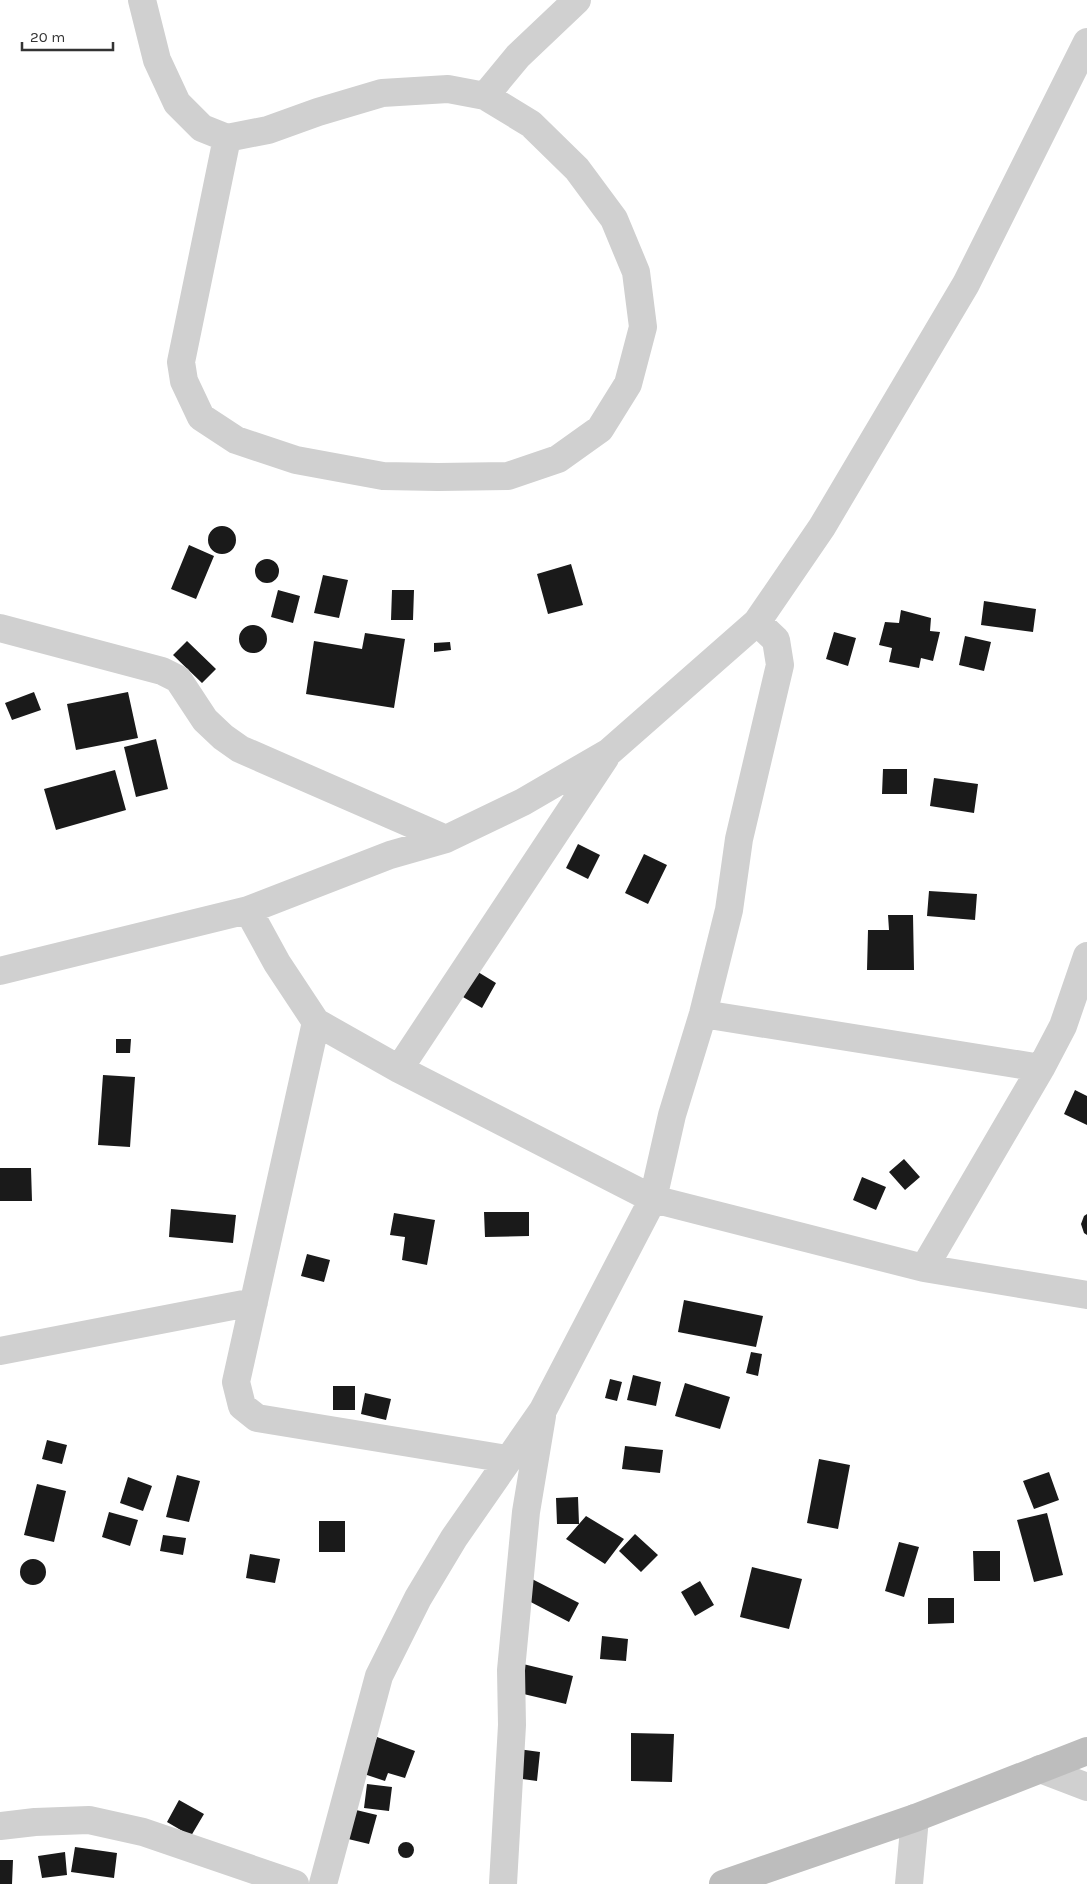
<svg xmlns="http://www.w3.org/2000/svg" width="1087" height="1884" viewBox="0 0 1087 1884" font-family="Karla,sans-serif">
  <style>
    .building { fill: #1a1a1a }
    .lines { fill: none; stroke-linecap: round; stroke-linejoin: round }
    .street { stroke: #d0d0d0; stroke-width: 28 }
    .secondary { stroke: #bdbdbd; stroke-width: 28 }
  </style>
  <rect width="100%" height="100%" fill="#fff"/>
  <path class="building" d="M208 540a14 14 0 1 1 28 0a14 14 0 1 1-28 0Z
    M189 545 214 556 196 599 171 589Z
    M255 571a12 12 0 1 1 24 0a12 12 0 1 1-24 0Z
    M571 564 583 605 548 614 537 574Z
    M323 575 348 580 339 618 314 613Z
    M278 590 300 596 293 623 271 617Z
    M392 590H414L413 620H391Z
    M984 601 1036 609 1033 632 981 625Z
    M901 610 931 618 930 631 940 632 933 661 921 658 919 668 889 662 892 648 879 645 885 622 899 623Z
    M239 639a14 14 0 1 1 28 0a14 14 0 1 1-28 0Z
    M834 632 856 638 848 666 826 659Z
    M365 633 405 639 394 708 306 694 314 641 362 649Z
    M965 636 991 642 984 671 959 665Z
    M187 641 216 669 202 683 173 655Z
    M450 642 451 650 434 652V643Z
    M34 692 41 710 12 720 5 703Z
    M128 692 138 738 76 750 67 704Z
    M156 739 168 789 136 797 124 747Z
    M883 769H907V794H882Z
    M115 770 126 810 56 830 44 789Z
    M934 778 978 784 974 813 930 806Z
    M578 844 600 855 588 879 566 868Z
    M644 854 667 865 648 904 625 893Z
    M929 891 977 894 975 920 927 916Z
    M888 915H913L914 970H867L868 930H889Z
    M478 972 496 983 482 1008 463 997Z
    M116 1039H131L130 1053H116Z
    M103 1075 135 1077 130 1147 98 1145Z
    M1075 1090 1087 1096V1125L1064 1114Z
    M904 1159 920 1177 905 1190 889 1172Z
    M0 1168H31L32 1201H0Z
    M862 1177 886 1187 876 1210 853 1200Z
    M171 1209 236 1215 233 1243 169 1237Z
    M484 1212H529V1236L485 1237Z
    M394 1213 435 1220 427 1265 402 1260 405 1237 390 1235Z
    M1087 1214V1235L1084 1233 1081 1224 1084 1216Z
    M307 1254 330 1260 324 1282 301 1276Z
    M684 1300 763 1316 756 1347 678 1332Z
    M751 1352 762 1354 758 1376 746 1373Z
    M633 1375 661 1382 656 1406 627 1400Z
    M610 1379 622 1382 617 1401 605 1398Z
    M685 1383 730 1397 720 1429 675 1416Z
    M333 1386H355V1410H333Z
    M365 1393 391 1399 386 1420 361 1414Z
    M47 1440 67 1445 62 1464 42 1459Z
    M625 1446 663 1450 660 1473 622 1469Z
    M819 1459 850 1465 838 1529 807 1523Z
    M1049 1472 1059 1500 1034 1509 1023 1481Z
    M177 1475 200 1481 189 1522 166 1517Z
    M128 1477 152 1486 143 1511 120 1503Z
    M37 1484 66 1491 54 1542 24 1535Z
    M578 1497 579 1524H557L556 1498Z
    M109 1512 138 1520 130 1546 102 1537Z
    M1047 1513 1063 1575 1034 1582 1017 1520Z
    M586 1516 624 1539 605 1564 566 1539Z
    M319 1521H345V1552H319Z
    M635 1534 658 1555 641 1572 619 1551Z
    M163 1535 186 1538 183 1555 160 1551Z
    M899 1542 919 1547 904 1597 885 1591Z
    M973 1551H1000V1581H974Z
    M250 1554 280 1559 275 1583 246 1578Z
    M20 1572a13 13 0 1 1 26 0a13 13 0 1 1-26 0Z
    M752 1567 802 1579 789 1629 740 1617Z
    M532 1579 579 1603 569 1622 523 1598Z
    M700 1581 714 1605 695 1616 681 1592Z
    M928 1598H954V1623L928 1624Z
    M602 1636 628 1639 626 1661 600 1659Z
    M523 1664 573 1676 566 1704 515 1692Z
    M631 1733 674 1734 672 1782 631 1781Z
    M377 1737 415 1751 405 1778 388 1773 385 1781 364 1774Z
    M518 1749 540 1752 537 1781 515 1778Z
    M367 1784 392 1787 389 1811 364 1808Z
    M179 1800 204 1814 191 1836 167 1822Z
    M352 1809 377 1815 369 1844 344 1838Z
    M398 1850a8 8 0 1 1 16 0a8 8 0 1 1-16 0Z
    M75 1847 117 1853 114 1878 71 1872Z
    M65 1852 67 1875 42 1878 38 1856Z
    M0 1860H13L12 1884H0Z"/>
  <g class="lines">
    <path class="street" d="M142 0 157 60 177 103 202 128 227 138 268 130 318 112 382 93 448 89 485 96 531 124 577 169 614 219 636 272 643 327 628 384 600 429 558 459 508 476 438 477 383 476 296 460 236 440 201 417 184 381 181 362 227 138
      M485 96 518 56 577 0
      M0 628 162 671 178 679 205 720 223 737 240 749 446 839
      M605 758 399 1069 653 1199 924 1268 1087 1295
      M248 910 277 963 316 1022 399 1069
      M0 971 248 910 390 855 446 839 523 802 609 752 757 622 822 527 966 284 1087 42
      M703 1014 1041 1068
      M316 1022 236 1382 242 1406 257 1418 507 1459
      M924 1268 1041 1068 1063 1026 1087 956
      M0 1351 254 1302
      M1040 1769 1087 1787
      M0 1826 35 1822 89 1820 143 1832 295 1884
      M323 1884 379 1676 418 1598 454 1538 543 1410 653 1199 672 1115 703 1014 729 910 739 839 780 665 776 640 757 622
      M503 1884 512 1725 511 1670 526 1512 542 1416
      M909 1884 915 1818"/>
    <path class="secondary" d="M723 1884 915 1818 1087 1751"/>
  </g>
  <path d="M22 42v8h91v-8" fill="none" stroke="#333333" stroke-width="2.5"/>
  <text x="30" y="42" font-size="15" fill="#333333" stroke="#ffffff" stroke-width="4" paint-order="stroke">20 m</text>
</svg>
